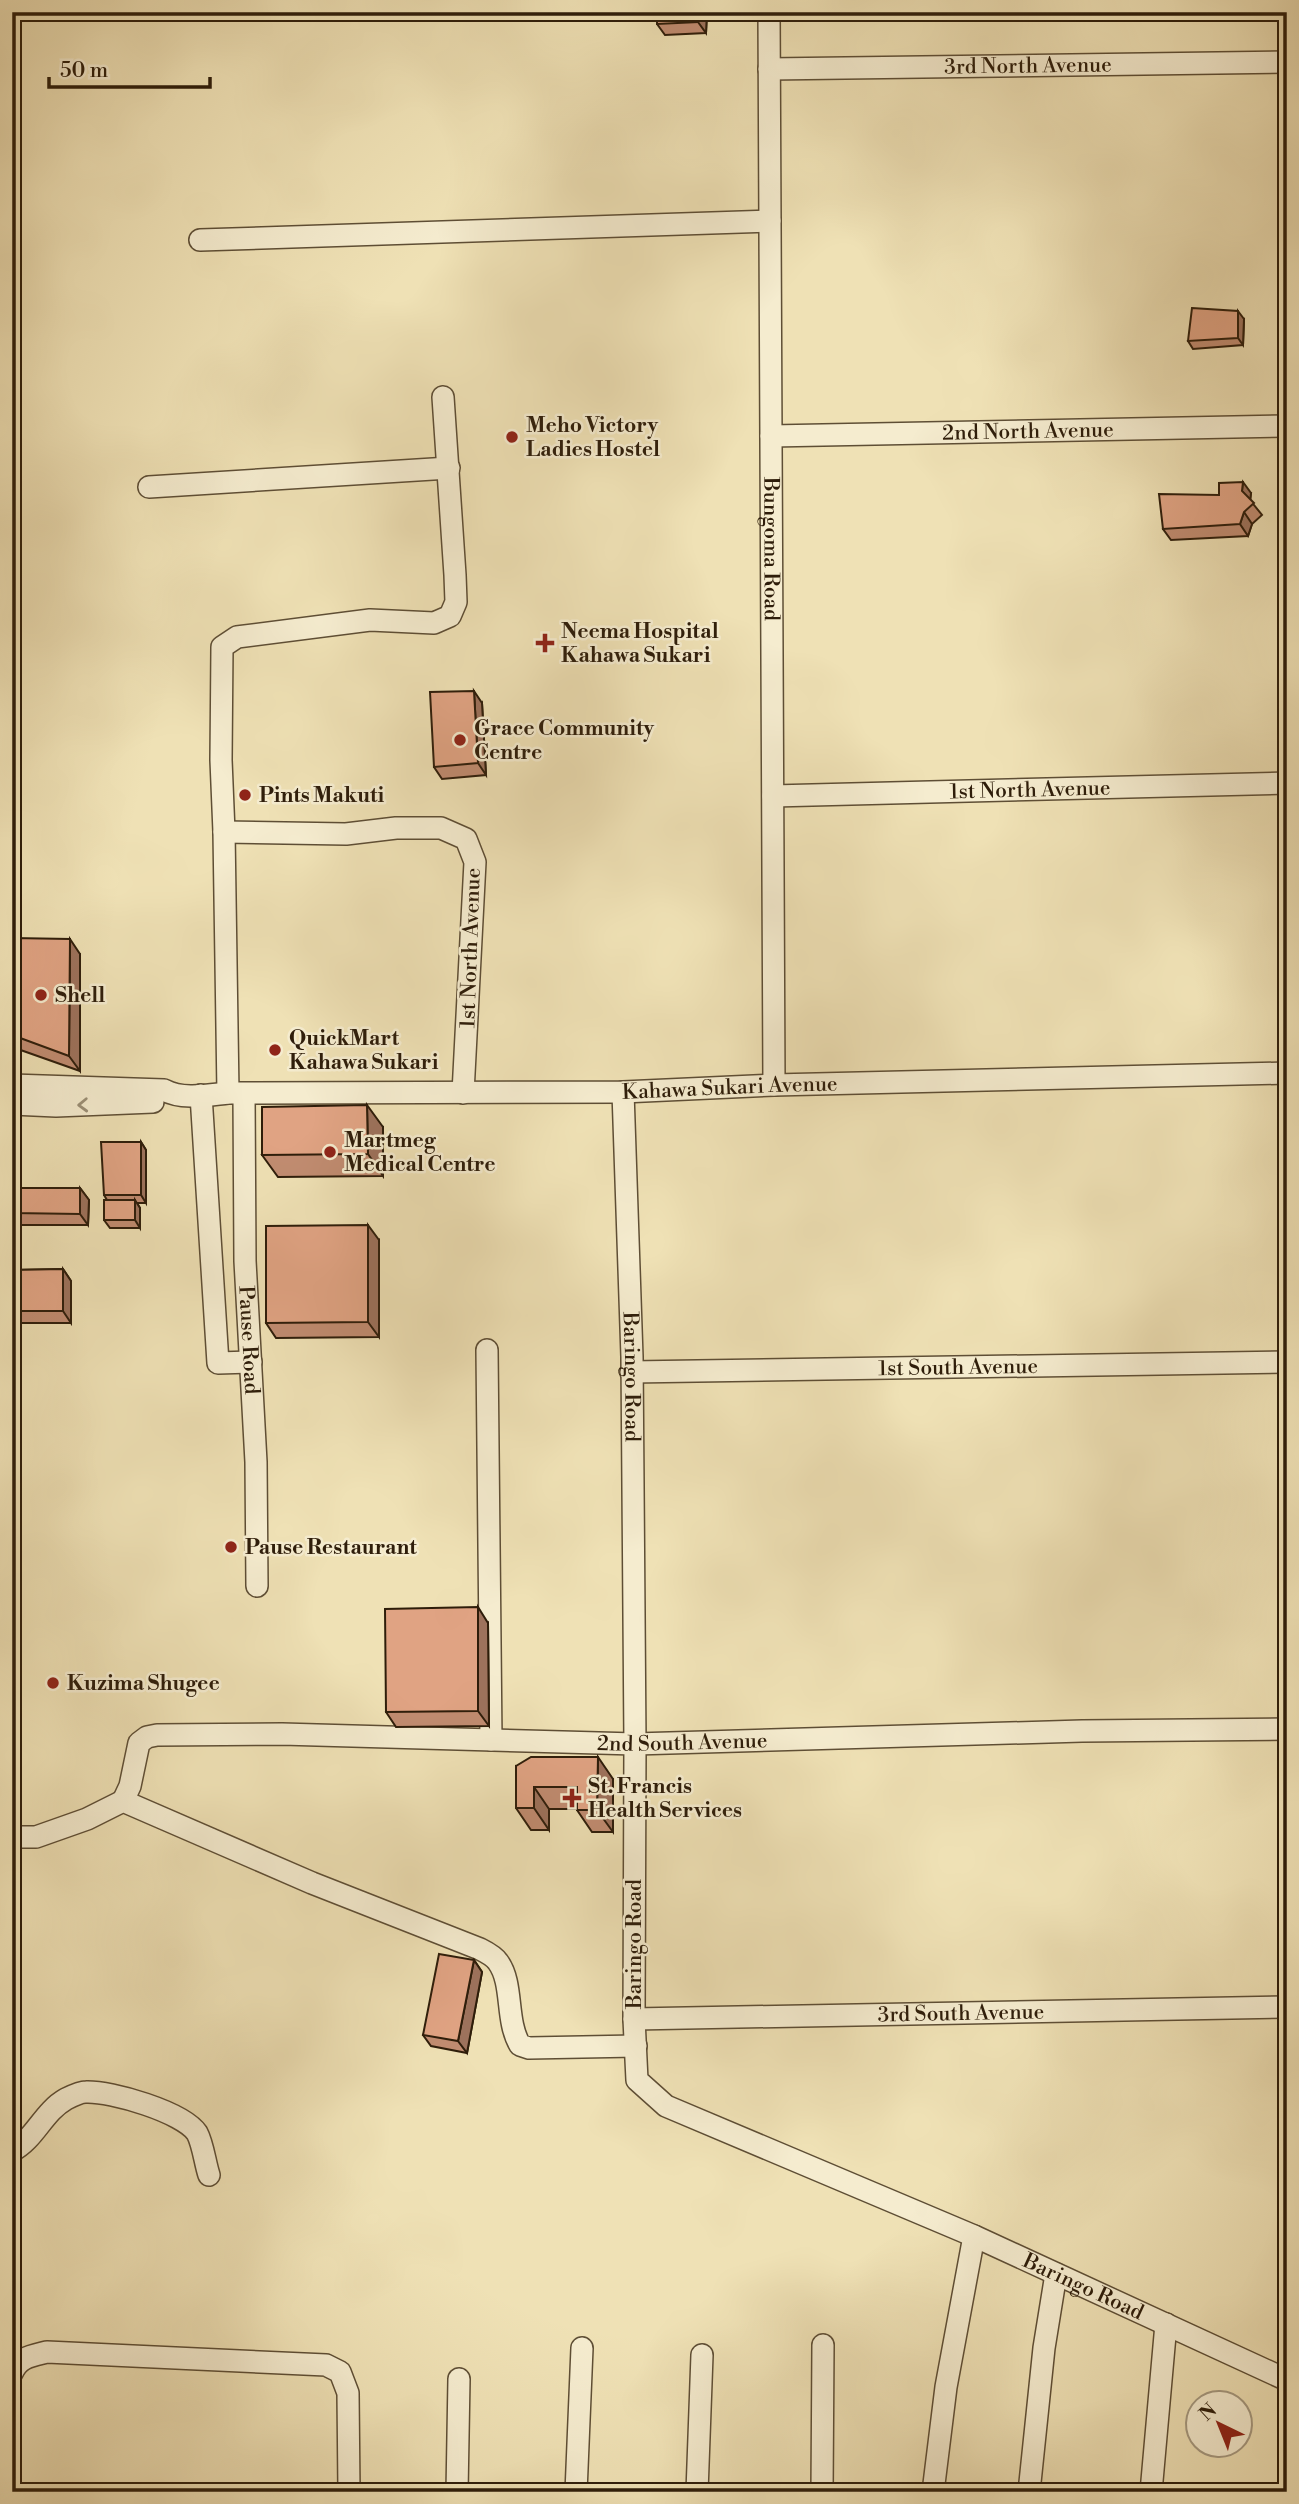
<svg xmlns="http://www.w3.org/2000/svg" width="1299" height="2504" viewBox="0 0 1299 2504" font-family="'Libre Bodoni',serif">
  <style>
    .lines { fill: none; stroke-linecap: round; stroke-linejoin: round }
    .minor-casing { stroke: #5e4e35; stroke-width: 24 }
    .minor { stroke: #f5eccf; stroke-width: 21 }
    .wall { fill: #c18c71; stroke: #2e1d0a; stroke-width: 2 }
    .shaded-wall { fill: #9d725c; stroke: #2e1d0a; stroke-width: 2 }
    .building { fill: #e0a383; stroke: #2e1d0a; stroke-width: 2 }
    .oneway { stroke: #9b8f76 }
    .poi-dot { fill: #8f2418; stroke: #f5eccf; stroke-width: 2.5 }
    .labels { text-anchor: middle; stroke-width: 5; stroke-linejoin: round; paint-order: stroke }
    .street-label { font-size: 21px; fill: #2e1d0a; stroke: #f5eccf }
    .poi-label { font-size: 21px; font-weight: bold; fill: #2e1d0a; stroke: #f5eccf; text-anchor: start }
  </style>
  <rect width="100%" height="100%" fill="#efe1b5"/>
  <filter id="stains"><feTurbulence type="fractalNoise" baseFrequency=".00286" numOctaves="4"/><feColorMatrix values="0 0 0 0 .2 0 0 0 0 .09 0 0 0 0 .02 0 0 0 .5 -.17"/></filter>
  <radialGradient id="worn" r=".72"><stop offset=".6" stop-color="#630" stop-opacity="0"/><stop offset="1" stop-color="#630" stop-opacity=".3"/></radialGradient>
  <g class="lines">
    <g class="minor-casing">
      <g id="minor">
        <path id="s1" d="M769 12 774 1085"/>
        <path id="s2" d="M769 69 1287 62"/>
        <path d="M200 240 770 221"/>
        <path id="s3" d="M771 436 1287 426"/>
        <path d="M149 487 449 468"/>
        <path id="s4" d="M773 796 1287 783"/>
        <path d="M224 832 346 834 396 828H441L466 839 475 862 463 1093"/>
        <path id="s5" d="M12 1085 164 1090C182 1100 208 1095 228 1093L623 1092 774 1085 1287 1073"/>
        <path id="s6" d="M623 1092 632 1357 635 1744 634 2019 637 2080 666 2106 974 2236 1287 2380"/>
        <path d="M228 1093 224 832 221 760 222 647 237 637 370 620 434 623 450 616 456 602 455 575 443 397"/>
        <path d="M201 1095 218 1363 251 1362"/>
        <path id="s7" d="M244 1095 245 1261 256 1462 257 1586"/>
        <path d="M12 1104 56 1106 153 1102"/>
        <path d="M487 1350 491 1740"/>
        <path id="s8" d="M631 1372 1287 1362"/>
        <path id="s9" d="M123 1801 130 1786 139 1743 147 1737 157 1735 282 1734 635 1744 1082 1731 1287 1729"/>
        <path d="M12 1837H36L87 1819 123 1801 312 1883 480 1949C486 1952 494 1956 498 1962 514 1984 505 2020 520 2045L529 2048 636 2046"/>
        <path id="s10" d="M634 2019 1287 2007"/>
        <path d="M12 2151C35 2139 43 2112 66 2099 72 2096 80 2092 86 2092 111 2091 183 2112 197 2133 203 2144 205 2163 209 2175"/>
        <path d="M12 2373C19 2357 31 2356 47 2352L326 2365 340 2372 348 2393 349 2492"/>
        <path d="M457 2492 459 2379"/>
        <path d="M576 2492 582 2348"/>
        <path d="M697 2492 702 2355"/>
        <path d="M822 2492 823 2345"/>
        <path d="M933 2492 946 2387 974 2236"/>
        <path d="M1029 2492 1044 2348 1056 2274"/>
        <path d="M1151 2492 1166 2324"/>
      </g>
    </g>
    <use href="#minor" class="minor"/>
  </g>
  <path class="wall" d="M657 12H707L706 33 665 35 657 24Z
    M1244 319 1243 345 1193 349 1188 341Z
    M1251 493 1250 500 1262 515 1252 524 1248 536 1171 540 1163 529 1219 495Z
    M482 703 486 775 442 779 434 767Z
    M12 938 80 954V1071L12 1047Z
    M383 1127V1176L278 1177 262 1155Z
    M141 1142 146 1150V1203H137L140 1208V1228H110L104 1220 107 1200 104 1195Z
    M12 1188H80L89 1200 88 1225H12Z
    M379 1240V1337L276 1338 266 1323Z
    M63 1269 71 1281V1323H12V1270Z
    M488 1623 489 1726 396 1727 386 1712Z
    M516 1766 613 1779V1832H592L577 1810V1809H549V1830H531L516 1808Z
    M474 1960 482 1972 467 2053 431 2046 423 2035Z"/>
  <path class="shaded-wall" d="M698 12H707L706 33 698 22Z
    M1238 311 1244 319 1243 345 1238 338Z
    M1243 482 1251 493 1250 502 1242 491Z
    M1244 512 1252 524 1248 536 1240 524Z
    M474 691 482 703 486 775 478 763Z
    M70 939 80 954V1071L69 1056Z
    M367 1105 383 1127V1176L368 1154Z
    M141 1142 146 1150V1203L141 1195Z
    M80 1188 89 1200 88 1225 80 1214Z
    M135 1200 140 1208V1228L135 1220Z
    M368 1225 379 1240V1337L368 1322Z
    M63 1269 71 1281V1323L63 1311Z
    M478 1607 488 1623 489 1726 478 1711Z
    M598 1757 613 1779V1832L597 1810Z
    M534 1787 549 1809V1830L534 1808Z
    M474 1960 482 1972 467 2053 458 2041Z"/>
  <path class="building" d="M657 12H698V22L657 24Z
    M1192 308 1238 311V338L1188 341Z
    M1243 482 1242 491 1254 503 1244 512 1240 524 1163 529 1159 494 1219 495V483Z
    M474 691 478 763 434 767 430 692Z
    M12 938 70 939 69 1056 12 1035Z
    M367 1105 368 1154 262 1155V1107Z
    M101 1142H141V1195H104Z
    M12 1188H80V1214L12 1213Z
    M104 1200H135V1220H104Z
    M368 1225V1322L266 1323V1226Z
    M63 1269V1311H12V1270Z
    M478 1607V1711L386 1712 385 1609Z
    M531 1757H598L597 1810H577V1787H534V1808H516V1766Z
    M439 1954 474 1960 458 2041 423 2035Z"/>
  <defs><path id="oneway-chevron" d="M-2-3.5L2.5 0L-2 3.5" fill="none" stroke-width="1.6" stroke-linecap="round" stroke-linejoin="round" transform="scale(1.75)"/></defs>
  <use class="oneway" href="#oneway-chevron" transform="translate(83 1105) rotate(178)"/>
  <g class="poi-dot">
    <circle cx="512" cy="437" r="7"/>
    <path d="M541.5 632.5h7v7h7v7h-7v7h-7v-7h-7v-7h7z"/>
    <circle cx="460" cy="740" r="7"/>
    <circle cx="245" cy="795" r="7"/>
    <circle cx="41" cy="995" r="7"/>
    <circle cx="275" cy="1050" r="7"/>
    <circle cx="330" cy="1152" r="7"/>
    <circle cx="231" cy="1547" r="7"/>
    <circle cx="53" cy="1683" r="7"/>
    <path d="M568.5 1787.5h7v7h7v7h-7v7h-7v-7h-7v-7h7z"/>
  </g>
  <g class="labels">
    <g class="street-label">
      <text dy="7" stroke="none"><textPath href="#s2" startOffset="259">3rd North Avenue</textPath></text>
      <text dy="7" stroke="none"><textPath href="#s3" startOffset="257">2nd North Avenue</textPath></text>
      <text dy="7" stroke="none"><textPath href="#s1" startOffset="537">Bungoma Road</textPath></text>
      <text dy="7" stroke="none"><textPath href="#s4" startOffset="257">1st North Avenue</textPath></text>
      <text transform="translate(470 948) rotate(-88)" y="7">1st North Avenue</text>
      <text dy="7" stroke="none"><textPath href="#s5" startOffset="719">Kahawa Sukari Avenue</textPath></text>
      <text dy="7" stroke="none"><textPath href="#s7" startOffset="245">Pause Road</textPath></text>
      <text dy="7" stroke="none"><textPath href="#s8" startOffset="327">1st South Avenue</textPath></text>
      <text dy="7" stroke="none"><textPath href="#s6" startOffset="285">Baringo Road</textPath></text>
      <text dy="7" stroke="none"><textPath href="#s9" startOffset="606">2nd South Avenue</textPath></text>
      <text transform="translate(634 1944) rotate(-90)" y="7">Baringo Road</text>
      <text dy="7" stroke="none"><textPath href="#s10" startOffset="327">3rd South Avenue</textPath></text>
      <text dy="7" stroke="none"><textPath href="#s6" startOffset="1482">Baringo Road</textPath></text>
    </g>
    <g class="poi-label">
      <text x="526" y="432">Meho Victory<tspan x="526" dy="24">Ladies Hostel</tspan></text>
      <text x="561" y="638">Neema Hospital<tspan x="561" dy="24">Kahawa Sukari</tspan></text>
      <text x="474" y="735">Grace Community<tspan x="474" dy="24">Centre</tspan></text>
      <text x="259" y="802">Pints Makuti</text>
      <text x="55" y="1002">Shell</text>
      <text x="289" y="1045">QuickMart<tspan x="289" dy="24">Kahawa Sukari</tspan></text>
      <text x="344" y="1147">Martmeg<tspan x="344" dy="24">Medical Centre</tspan></text>
      <text x="245" y="1554">Pause Restaurant</text>
      <text x="67" y="1690">Kuzima Shugee</text>
      <text x="588" y="1793">St. Francis<tspan x="588" dy="24">Health Services</tspan></text>
    </g>
  </g>
  <rect width="1299" height="2504" fill="none" stroke="#efe1b5" stroke-width="42"/>
  <rect x="14" y="14" width="1271" height="2476" fill="none" stroke="#2e1d0a" stroke-width="3.5"/>
  <rect x="21" y="21" width="1257" height="2462" fill="none" stroke="#2e1d0a" stroke-width="2"/>
  <g transform="translate(1219 2424) rotate(317)"><circle r="33" fill="#f5eccf" stroke="#a59980" stroke-width="2"/>
  <path d="M0-5L12 26L0 18L-12 26Z" fill="#8f2418"/>
  <text y="-10" font-size="19" font-weight="bold" text-anchor="middle" fill="#2e1d0a">N</text>
  </g>
  <path d="M49 77v10h161v-10" fill="none" stroke="#2e1d0a" stroke-width="3.5"/>
  <text x="60" y="77" font-size="21" fill="#2e1d0a" stroke="#f5eccf" stroke-width="5" paint-order="stroke">50 m</text>
  <rect width="100%" height="100%" filter="url(#stains)"/>
  <rect width="100%" height="100%" fill="url(#worn)"/>
</svg>
